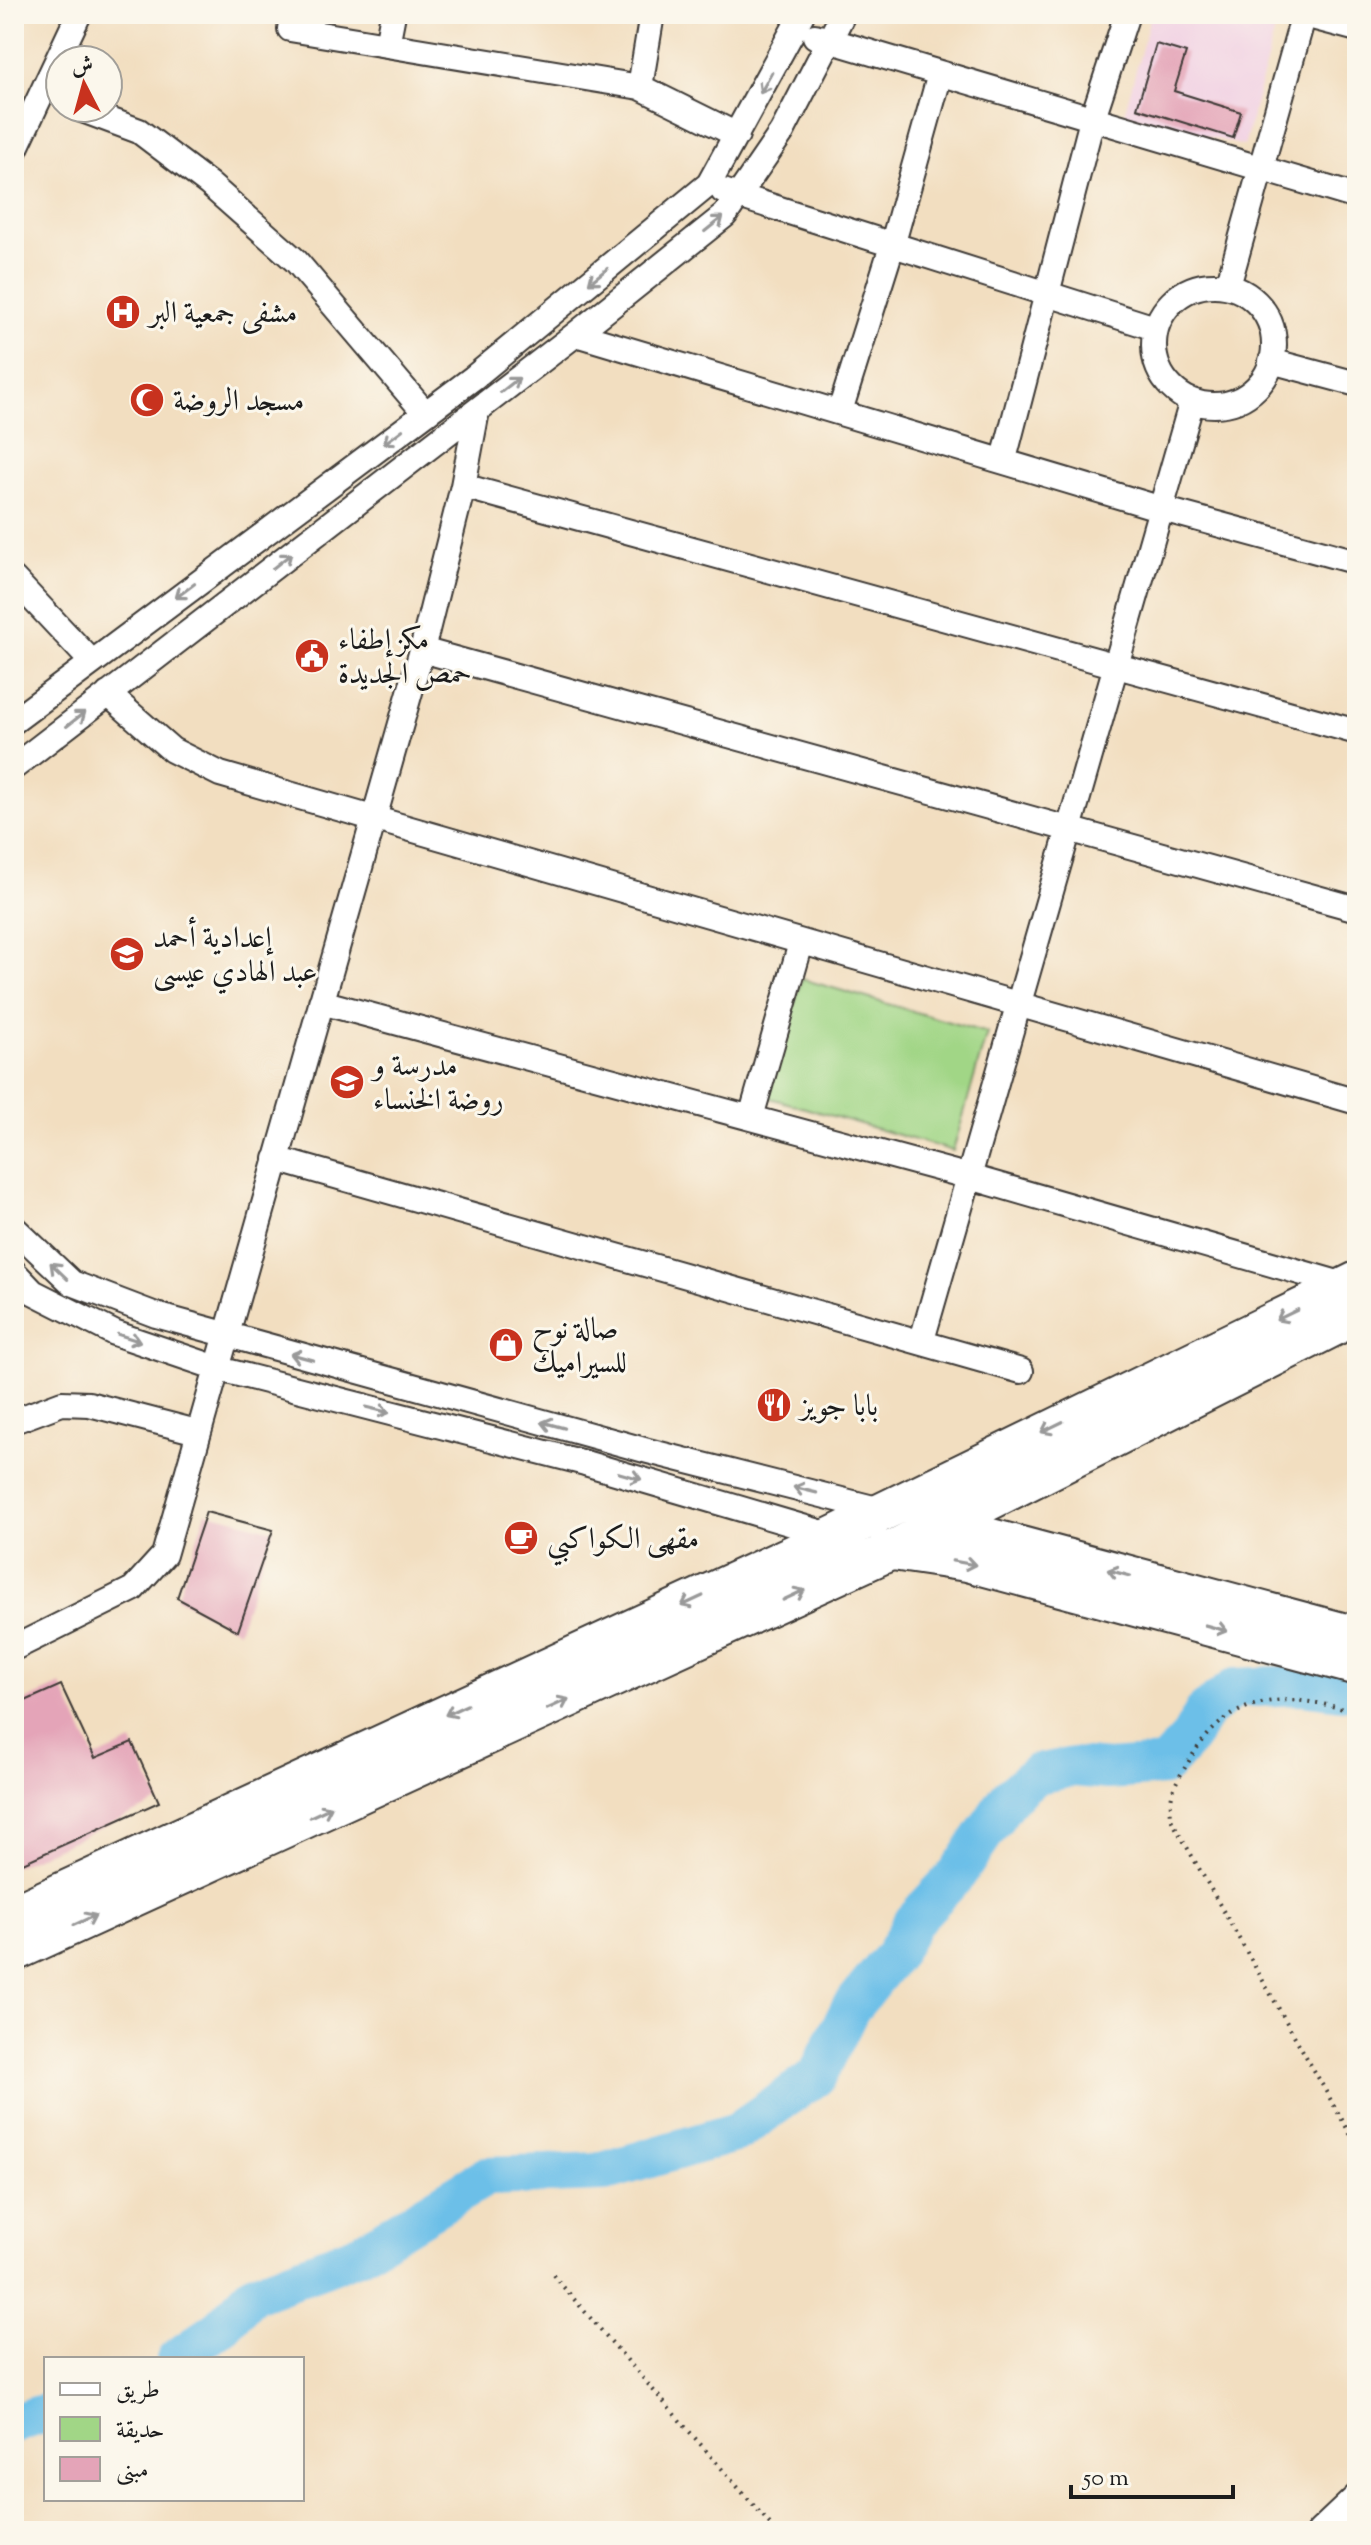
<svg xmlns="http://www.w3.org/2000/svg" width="1371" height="2545" viewBox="0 0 1371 2545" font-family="'Sorts Mill Goudy',Amiri,serif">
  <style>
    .built { fill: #f1d0e3 }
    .green { fill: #a1d686; stroke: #5e7951; stroke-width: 2 }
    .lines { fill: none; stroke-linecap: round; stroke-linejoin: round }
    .river { stroke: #6cbfe8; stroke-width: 40 }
    .building { fill: #e4a4b8 }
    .street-casing { stroke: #3c3935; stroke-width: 28 }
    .primary-casing { stroke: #3c3935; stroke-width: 42 }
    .path { stroke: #3c3935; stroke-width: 4; stroke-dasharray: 2 6; stroke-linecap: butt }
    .street { stroke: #fff; stroke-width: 24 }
    .primary { stroke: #fff; stroke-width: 38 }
    .oneway { stroke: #999 }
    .labels { text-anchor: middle; stroke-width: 6; stroke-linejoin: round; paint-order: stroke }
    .poi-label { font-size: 30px; fill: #1c1c1c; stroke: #fbf7ec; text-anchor: start }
  </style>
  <rect width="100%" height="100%" fill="#fbf7ec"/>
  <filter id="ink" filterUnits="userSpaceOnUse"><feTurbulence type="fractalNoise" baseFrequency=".0125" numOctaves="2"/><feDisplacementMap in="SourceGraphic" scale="16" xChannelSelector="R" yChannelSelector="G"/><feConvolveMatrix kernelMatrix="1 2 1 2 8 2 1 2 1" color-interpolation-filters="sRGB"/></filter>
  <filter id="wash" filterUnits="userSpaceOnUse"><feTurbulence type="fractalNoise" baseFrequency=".006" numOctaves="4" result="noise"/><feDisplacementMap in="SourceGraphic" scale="32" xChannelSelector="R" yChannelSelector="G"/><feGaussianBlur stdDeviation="1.8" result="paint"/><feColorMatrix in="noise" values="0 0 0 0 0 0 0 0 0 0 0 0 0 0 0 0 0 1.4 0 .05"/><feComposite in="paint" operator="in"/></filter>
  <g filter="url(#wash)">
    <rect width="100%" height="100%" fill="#f2dec0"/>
    <path class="built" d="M1151 14H1279L1244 146 1124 115Z"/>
    <path class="green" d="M802 979 987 1033 953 1151 767 1097Z"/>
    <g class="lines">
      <path class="river" d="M176 2359 221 2327 252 2294 358 2254 487 2176 603 2172 737 2132 817 2076 850 2009 894 1955 913 1921 957 1874 1009 1797 1036 1774 1074 1767 1108 1770 1164 1766 1189 1739 1204 1712 1235 1688 1300 1685 1341 1690 1357 1686
        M14 2423 46 2413"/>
    </g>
    <g id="blocks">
      <path class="building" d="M1156 44 1186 53 1174 91 1241 112 1233 138 1137 108Z
        M206 1512 273 1530 238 1631 177 1598Z
        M61 1685 95 1758 132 1742 159 1802 14 1867V1706Z"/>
    </g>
  </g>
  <g filter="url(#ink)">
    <use href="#blocks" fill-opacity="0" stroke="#3c3935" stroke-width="2"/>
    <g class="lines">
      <g class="street-casing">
        <path id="street" d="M292 14 290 29 640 87 737 135
          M1304 15 1357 29
          M815 36 1357 197
          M387 45 393 14
          M640 87 652 14
          M77 108 139 131 209 184 296 261 425 413
          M14 152 79 14
          M723 191 1155 328
          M1154 345a60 60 0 1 1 120 0a60 60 0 1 1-120 0Z
          M1228 286 1304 14
          M576 334 1162 509 1357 562
          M1271 361 1357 384
          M840 411 892 246 940 74
          M1004 459 1092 120 1127 14
          M463 486 1357 732
          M14 579 91 661
          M422 650 1357 909
          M108 694 172 750 220 774 1357 1102
          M14 721 473 378 709 184 802 14
          M14 767 576 334 725 215 782 132 843 14
          M321 1002 970 1177 1348 1286
          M751 1117 801 943
          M276 1159 1021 1371
          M14 1228 72 1283 156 1315 648 1451 881 1510
          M14 1272 33 1292 114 1333 223 1370 585 1463 833 1536
          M922 1340 1192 401
          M14 1421 62 1403 89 1404 197 1432
          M14 1648 133 1589 164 1555 422 650 463 486 477 411
          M1320 2531 1357 2496"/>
      </g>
      <g class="primary-casing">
        <path id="primary" d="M931 1522 1357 1636
          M886 1550 967 1562 1357 1666
          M14 1914 833 1536 1357 1281
          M14 1952 890 1551 1357 1315"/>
      </g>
      <path class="path" d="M1357 1713C1287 1691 1229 1692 1189 1761 1175 1784 1169 1791 1171 1819L1357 2146
        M553 2275 776 2531"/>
      <use href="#street" class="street"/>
      <use href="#primary" class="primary"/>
    </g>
    <defs><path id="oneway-shaft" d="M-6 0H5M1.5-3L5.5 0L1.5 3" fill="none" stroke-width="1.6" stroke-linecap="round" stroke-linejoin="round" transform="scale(2)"/></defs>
    <g class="oneway">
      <use href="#oneway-shaft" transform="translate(766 83) rotate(119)"/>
      <use href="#oneway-shaft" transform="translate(714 224) rotate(-39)"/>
      <use href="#oneway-shaft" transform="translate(598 276) rotate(141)"/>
      <use href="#oneway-shaft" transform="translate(510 385) rotate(-38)"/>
      <use href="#oneway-shaft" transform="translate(393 437) rotate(143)"/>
      <use href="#oneway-shaft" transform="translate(282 561) rotate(-38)"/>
      <use href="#oneway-shaft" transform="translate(185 591) rotate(143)"/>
      <use href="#oneway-shaft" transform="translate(76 719) rotate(-38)"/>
      <use href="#oneway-shaft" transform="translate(59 1271) rotate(-136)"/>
      <use href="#oneway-shaft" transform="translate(1287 1315) rotate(154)"/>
      <use href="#oneway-shaft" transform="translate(129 1338) rotate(18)"/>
      <use href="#oneway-shaft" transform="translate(302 1357) rotate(-165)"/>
      <use href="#oneway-shaft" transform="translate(378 1410) rotate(14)"/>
      <use href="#oneway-shaft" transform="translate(553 1425) rotate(-165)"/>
      <use href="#oneway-shaft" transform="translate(1052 1427) rotate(154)"/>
      <use href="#oneway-shaft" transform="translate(630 1476) rotate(16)"/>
      <use href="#oneway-shaft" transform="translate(805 1490) rotate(-166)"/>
      <use href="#oneway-shaft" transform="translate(964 1563) rotate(10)"/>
      <use href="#oneway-shaft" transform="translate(1119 1573) rotate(-165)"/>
      <use href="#oneway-shaft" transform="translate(794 1595) rotate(-25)"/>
      <use href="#oneway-shaft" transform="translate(692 1601) rotate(155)"/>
      <use href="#oneway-shaft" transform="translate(1216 1628) rotate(15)"/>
      <use href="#oneway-shaft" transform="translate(558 1704) rotate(-25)"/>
      <use href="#oneway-shaft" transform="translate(456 1710) rotate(155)"/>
      <use href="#oneway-shaft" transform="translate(321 1812) rotate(-25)"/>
      <use href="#oneway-shaft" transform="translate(85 1920) rotate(-25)"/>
    </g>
  </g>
  <defs>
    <g id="hospital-disc" transform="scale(1.8)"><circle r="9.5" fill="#c8321e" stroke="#fbf7ec"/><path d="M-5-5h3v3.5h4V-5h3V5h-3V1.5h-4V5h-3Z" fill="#fff"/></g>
    <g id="mosque-disc" transform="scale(1.8)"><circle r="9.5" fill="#c8321e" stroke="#fbf7ec"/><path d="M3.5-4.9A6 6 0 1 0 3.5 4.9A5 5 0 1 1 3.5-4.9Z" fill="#fff"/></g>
    <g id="civic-disc" transform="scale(1.8)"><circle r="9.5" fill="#c8321e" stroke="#fbf7ec"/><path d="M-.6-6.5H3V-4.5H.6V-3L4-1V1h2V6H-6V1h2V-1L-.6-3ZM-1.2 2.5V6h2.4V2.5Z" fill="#fff"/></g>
    <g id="school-disc" transform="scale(1.8)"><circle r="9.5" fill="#c8321e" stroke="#fbf7ec"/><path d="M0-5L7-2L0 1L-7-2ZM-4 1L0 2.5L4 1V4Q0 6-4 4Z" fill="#fff"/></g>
    <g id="shop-disc" transform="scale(1.8)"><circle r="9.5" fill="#c8321e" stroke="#fbf7ec"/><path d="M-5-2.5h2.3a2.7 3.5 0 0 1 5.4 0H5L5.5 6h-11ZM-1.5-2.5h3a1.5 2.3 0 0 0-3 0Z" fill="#fff"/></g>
    <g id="restaurant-disc" transform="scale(1.8)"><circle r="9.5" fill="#c8321e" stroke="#fbf7ec"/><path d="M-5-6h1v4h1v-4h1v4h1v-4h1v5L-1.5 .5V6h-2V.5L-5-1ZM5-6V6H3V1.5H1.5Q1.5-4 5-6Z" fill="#fff"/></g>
    <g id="cafe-disc" transform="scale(1.8)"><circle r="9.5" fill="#c8321e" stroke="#fbf7ec"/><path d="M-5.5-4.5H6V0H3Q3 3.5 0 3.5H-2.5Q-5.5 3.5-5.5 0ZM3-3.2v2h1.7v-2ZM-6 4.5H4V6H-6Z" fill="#fff"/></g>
  </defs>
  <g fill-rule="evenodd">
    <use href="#hospital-disc" x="123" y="312"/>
    <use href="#mosque-disc" x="147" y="400"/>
    <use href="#civic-disc" x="312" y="656"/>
    <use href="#school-disc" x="127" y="954"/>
    <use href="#school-disc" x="347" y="1082"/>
    <use href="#shop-disc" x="506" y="1345"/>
    <use href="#restaurant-disc" x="774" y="1405"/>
    <use href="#cafe-disc" x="521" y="1538"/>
  </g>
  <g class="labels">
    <g class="poi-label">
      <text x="149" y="322">مشفى جمعية البر</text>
      <text x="173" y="410">مسجد الروضة</text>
      <text x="338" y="649">مكز إطفاء<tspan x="338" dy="34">حمص الجديدة</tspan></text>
      <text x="153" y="947">إعدادية أحمد<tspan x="153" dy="34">عبد الهادي عيسى</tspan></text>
      <text x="373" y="1075">مدرسة و<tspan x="373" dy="34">روضة الخنساء</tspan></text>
      <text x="532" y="1338">صالة نوح<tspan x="532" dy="34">للسيراميك</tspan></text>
      <text x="800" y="1415">بابا جويز</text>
      <text x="547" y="1548">مقهى الكواكبي</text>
    </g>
  </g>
  <rect width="1371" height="2545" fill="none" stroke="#fbf7ec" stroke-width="48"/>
  <rect x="44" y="2357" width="260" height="144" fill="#fbf7ec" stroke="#a29f99" stroke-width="2"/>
  <rect x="60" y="2383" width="40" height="12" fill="#ffffff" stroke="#a29f99" stroke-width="2"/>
  <text x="116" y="2397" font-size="24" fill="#1c1c1c">طريق</text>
  <rect x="60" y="2417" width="40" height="24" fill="#a1d686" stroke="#a29f99" stroke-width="2"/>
  <text x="116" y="2437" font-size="24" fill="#1c1c1c">حديقة</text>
  <rect x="60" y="2457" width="40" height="24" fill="#e4a4b8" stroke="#a29f99" stroke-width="2"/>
  <text x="116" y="2477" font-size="24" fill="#1c1c1c">مبنى</text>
  <g transform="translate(84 84) rotate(354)"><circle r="38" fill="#fbf7ec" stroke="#a29f99" stroke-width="2"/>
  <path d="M0-6L14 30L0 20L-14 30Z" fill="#c8321e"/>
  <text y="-12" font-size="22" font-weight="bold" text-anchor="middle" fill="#1c1c1c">ش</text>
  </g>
  <path d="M1071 2485v12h162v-12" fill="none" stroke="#1c1c1c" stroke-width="4"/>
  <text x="1083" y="2485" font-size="24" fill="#1c1c1c" stroke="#fbf7ec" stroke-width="6" paint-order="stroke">50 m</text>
</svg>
